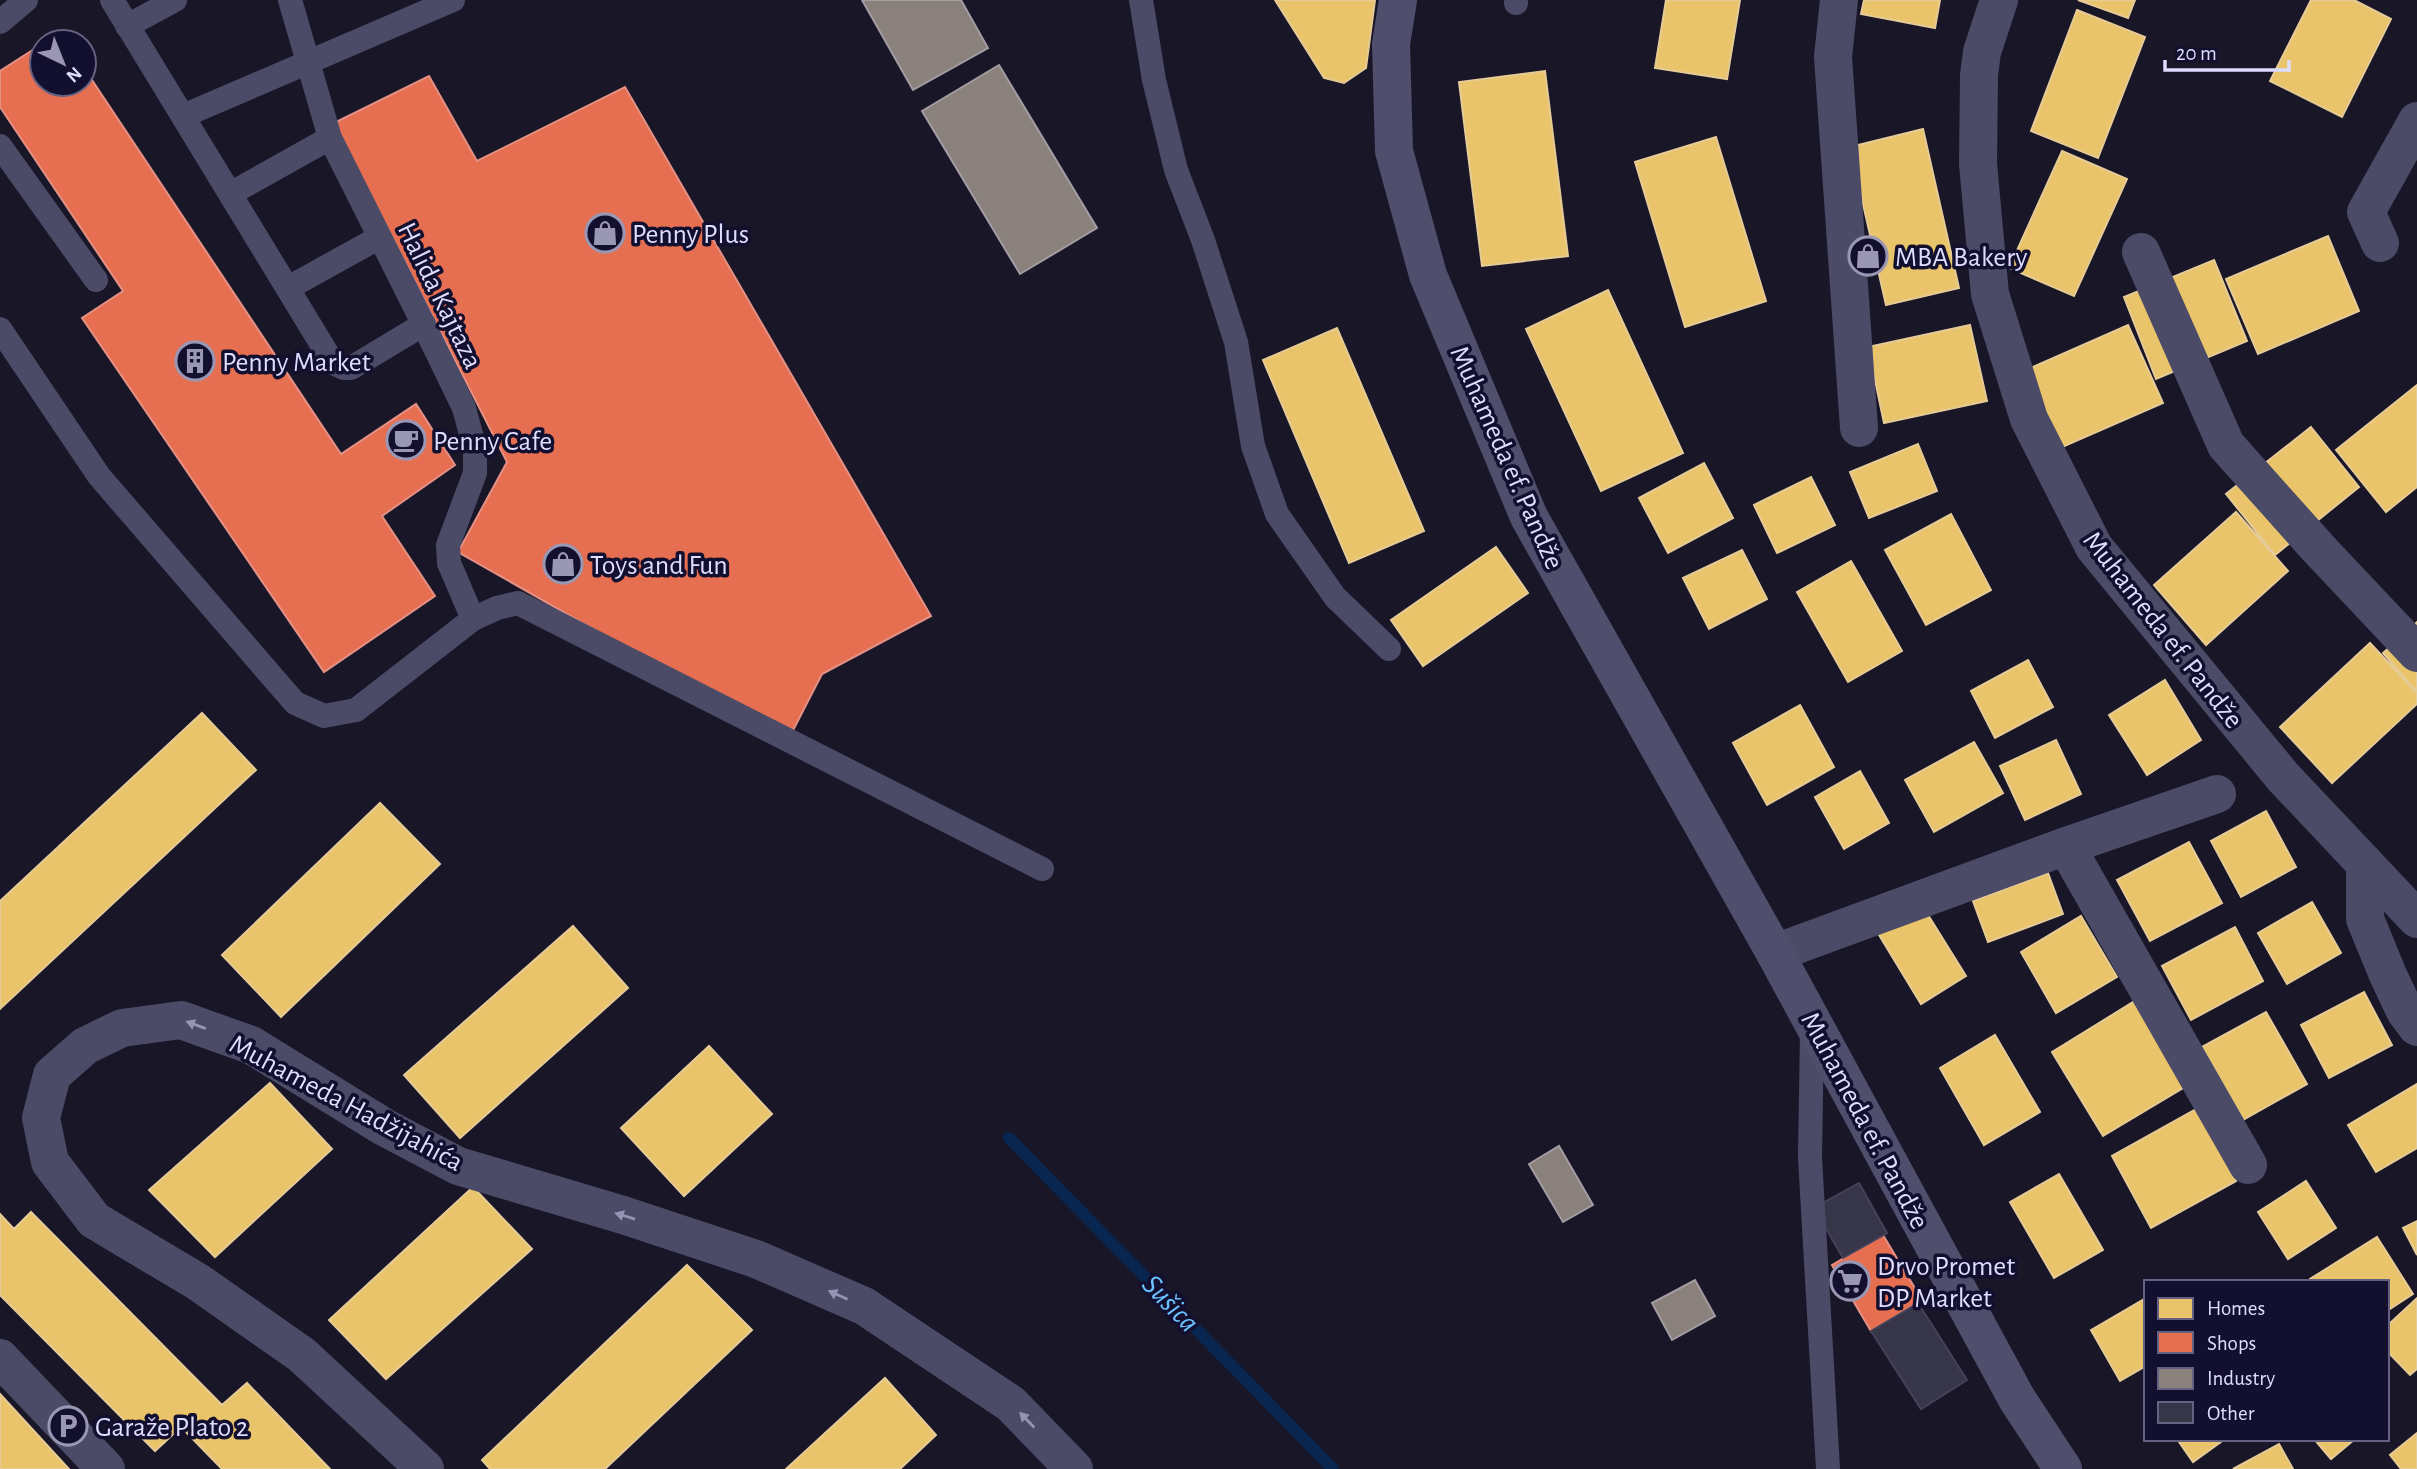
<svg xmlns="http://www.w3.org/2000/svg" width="2417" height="1469" viewBox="0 0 2417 1469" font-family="'Alegreya Sans',sans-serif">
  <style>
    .homes { fill: #e9c46a; stroke: #e6cb97; stroke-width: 2 }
    .shops { fill: #e76f51; stroke: #e49085; stroke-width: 2 }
    .industry { fill: #8a817c; stroke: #a39ca3; stroke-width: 2 }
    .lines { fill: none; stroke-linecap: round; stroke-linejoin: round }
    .stream { stroke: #092650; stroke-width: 12 }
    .building { fill: #373548; stroke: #44415a; stroke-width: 2 }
    .lane { stroke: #4b4b68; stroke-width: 24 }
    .street { stroke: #4b4b68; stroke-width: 38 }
    .secondary { stroke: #4f4f6d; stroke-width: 38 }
    .oneway { fill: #9494b4 }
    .labels { text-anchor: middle; stroke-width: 7; stroke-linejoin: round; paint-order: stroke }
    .poi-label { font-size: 28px; fill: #dedcff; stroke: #130f2e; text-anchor: start }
    .street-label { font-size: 28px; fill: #dedcff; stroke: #130f2e }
    .water-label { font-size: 30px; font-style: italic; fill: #6ac3ff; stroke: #130f2e }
  </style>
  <rect width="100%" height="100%" fill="#181627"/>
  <path class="homes" d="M1275 0H1375L1366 68 1344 83 1324 78Z
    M1666 0H1740L1727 79 1655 68Z
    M1864 0H1940L1935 28 1861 14Z
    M2078 0H2135L2128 18Z
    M2311 0H2354L2391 19 2342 117 2270 81Z
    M2077 10 2145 37 2098 158 2031 131Z
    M1545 71 1568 256 1482 266 1459 82Z
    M1923 129 1959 288 1886 305 1850 147Z
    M1716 137 1766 301 1685 327 1635 162Z
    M2062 151 2127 179 2074 296 2009 268Z
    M2328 236 2359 311 2258 354 2226 279Z
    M2214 260 2247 341 2156 379 2124 297Z
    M1608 290 1683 453 1601 491 1526 329Z
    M1970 325 1987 401 1884 423 1868 347Z
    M2128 325 2163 403 2060 448 2026 370Z
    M1337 328 1424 531 1349 563 1263 360Z
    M2417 385V487L2386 512 2336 450Z
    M2311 427 2359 487 2275 555 2226 494Z
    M1918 444 1937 491 1869 518 1850 472Z
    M1704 463 1733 518 1668 553 1639 498Z
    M1811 477 1835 525 1777 553 1754 505Z
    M2236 512 2288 571 2206 645 2154 585Z
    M1951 514 1991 590 1926 625 1885 550Z
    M1496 547 1528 593 1423 666 1391 620Z
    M1742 550 1767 599 1709 629 1683 578Z
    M1851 561 1902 651 1848 682 1797 592Z
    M2417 622V692L2383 653Z
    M2370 643 2417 693V704L2332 783 2280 727Z
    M2028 660 2053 707 1995 738 1971 691Z
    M2165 680 2201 740 2147 775 2109 715Z
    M1800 705 1834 767 1767 805 1733 743Z
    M202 713 256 770 0 1009V901Z
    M2056 740 2081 794 2025 820 2000 766Z
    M1974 742 2003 793 1934 832 1905 780Z
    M1860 771 1889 823 1844 849 1815 797Z
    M380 803 440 864 281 1017 222 955Z
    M2266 811 2296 867 2241 897 2211 841Z
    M2189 842 2222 903 2150 941 2117 880Z
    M2048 873 2063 914 1988 942 1973 901Z
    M1920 902 1966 976 1921 1004 1876 930Z
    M2312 902 2341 953 2287 984 2258 933Z
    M2081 916 2117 977 2056 1013 2021 952Z
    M573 926 628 988 460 1138 404 1075Z
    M2235 927 2263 981 2191 1020 2162 966Z
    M2364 992 2392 1045 2329 1078 2301 1025Z
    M2138 999 2190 1084 2103 1136 2052 1052Z
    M2266 1012 2307 1084 2243 1120 2202 1047Z
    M1995 1035 2040 1112 1984 1145 1940 1068Z
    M709 1046 772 1114 684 1196 621 1128Z
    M270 1083 332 1149 215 1257 149 1190Z
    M2417 1084V1148L2376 1172 2348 1125Z
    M2196 1109 2236 1181 2151 1228 2112 1156Z
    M2059 1174 2103 1250 2054 1278 2010 1202Z
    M2306 1181 2336 1228 2288 1259 2258 1212Z
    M473 1187 532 1249 386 1379 329 1320Z
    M31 1212 222 1405 247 1383 330 1469H222L181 1427 155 1451 0 1295V1214L14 1229Z
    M2417 1221V1255L2403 1228Z
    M2377 1237 2413 1294 2387 1311V1282H2311L2310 1279Z
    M687 1265 752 1330 605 1469H490L482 1460Z
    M2146 1298V1366L2120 1381 2091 1330Z
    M2417 1298V1369L2410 1375 2387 1351V1326Z
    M885 1378 936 1435 900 1469H786Z
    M0 1394 69 1469H0Z
    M2417 1433V1469H2401L2390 1455Z
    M2177 1439H2225L2193 1462Z
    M2314 1439H2355L2331 1459Z
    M2279 1444 2293 1469H2233Z"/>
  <path class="shops" d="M60 32 66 42H45Z
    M42 44V84H84V68L341 454 416 404 455 465 382 516 435 596 324 672 82 318 123 291 0 107V71Z
    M429 76 477 161 625 87 931 616 822 674 788 740 458 552 507 462 334 123Z
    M1883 1235 1922 1300 1871 1331 1832 1265Z"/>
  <path class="industry" d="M862 0H961L988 48 913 90Z
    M999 65 1097 228 1020 274 922 111Z
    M1559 1146 1593 1205 1563 1222 1529 1164Z
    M1695 1280 1715 1316 1672 1340 1652 1303Z"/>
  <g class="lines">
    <path class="stream" d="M1009 1138 1333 1469"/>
  </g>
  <path class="building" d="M1859 1183 1887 1233 1843 1258 1814 1208Z
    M1918 1303 1967 1380 1921 1409 1871 1331Z"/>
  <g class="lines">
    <path class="lane" d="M112 0 333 363 344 368H351L424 324
      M290 0 330 138 417 311 464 408 475 449V473L448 545 449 563 473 619
      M1141 0 1154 80 1176 170 1203 240 1236 342 1253 446 1277 514 1335 597 1389 649
      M1516 3V0
      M0 22 26 0
      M127 26 175 0
      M183 116 453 0
      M0 146 96 280
      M230 194 330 138
      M288 288 380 237
      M0 329 99 476 295 703 324 716 356 710 473 619 497 608 518 603 1042 869
      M1812 1030 1810 1158 1828 1469"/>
    <path class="street" d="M1839 0 1833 57 1859 428
      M1999 0 1982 52 1979 75 1978 164 1990 294 2029 419 2094 547 2283 777 2417 919
      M2380 243 2366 212 2417 121
      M2141 252 2226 445 2318 548 2417 653
      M2066 846 2248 1165
      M2365 866V919L2388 975 2405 1011 2417 1027
      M1775 953 2066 846 2217 794
      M0 1358 106 1469
      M425 1469 302 1355 198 1282 94 1220 50 1162 41 1118 52 1075 85 1046 122 1028 181 1020 251 1045 384 1127 458 1166 623 1215 756 1259 864 1306 1011 1404 1074 1469"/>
    <path class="secondary" d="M1398 0 1391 44 1394 151 1428 275 1529 517 1775 953 2017 1399 2063 1469"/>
  </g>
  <defs><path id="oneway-solid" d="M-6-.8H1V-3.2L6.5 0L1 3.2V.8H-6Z" transform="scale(1.75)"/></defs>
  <g class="oneway">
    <use href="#oneway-solid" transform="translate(196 1025) rotate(-160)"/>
    <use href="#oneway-solid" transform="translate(625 1216) rotate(-163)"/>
    <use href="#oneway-solid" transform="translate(838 1295) rotate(-156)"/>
    <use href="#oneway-solid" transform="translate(1027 1420) rotate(-134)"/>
  </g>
  <defs>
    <g id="shop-ring" transform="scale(2.0125)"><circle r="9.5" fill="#130f2e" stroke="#9997b3" stroke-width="1.5"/><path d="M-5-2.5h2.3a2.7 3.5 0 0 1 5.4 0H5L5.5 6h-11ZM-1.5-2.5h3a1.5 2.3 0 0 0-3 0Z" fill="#9997b3"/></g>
    <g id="building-ring" transform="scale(2.0125)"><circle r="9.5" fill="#130f2e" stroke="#9997b3" stroke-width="1.5"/><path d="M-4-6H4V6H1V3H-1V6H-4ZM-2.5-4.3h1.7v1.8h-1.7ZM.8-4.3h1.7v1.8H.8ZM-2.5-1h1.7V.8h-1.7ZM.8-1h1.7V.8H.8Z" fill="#9997b3"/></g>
    <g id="cafe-ring" transform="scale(2.0125)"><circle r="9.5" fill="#130f2e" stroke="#9997b3" stroke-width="1.5"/><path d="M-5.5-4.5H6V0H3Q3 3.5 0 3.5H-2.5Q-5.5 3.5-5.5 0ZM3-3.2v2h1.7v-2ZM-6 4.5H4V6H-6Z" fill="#9997b3"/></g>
    <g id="supermarket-ring" transform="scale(2.0125)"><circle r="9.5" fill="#130f2e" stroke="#9997b3" stroke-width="1.5"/><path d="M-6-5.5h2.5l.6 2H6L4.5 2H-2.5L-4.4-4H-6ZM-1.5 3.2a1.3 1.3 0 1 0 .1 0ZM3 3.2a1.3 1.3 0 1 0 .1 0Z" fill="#9997b3"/></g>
    <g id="parking-ring" transform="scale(2.0125)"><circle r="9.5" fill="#130f2e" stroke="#9997b3" stroke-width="1.5"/><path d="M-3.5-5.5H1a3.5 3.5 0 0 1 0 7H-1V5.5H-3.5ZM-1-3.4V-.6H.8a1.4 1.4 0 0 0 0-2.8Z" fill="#9997b3"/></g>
  </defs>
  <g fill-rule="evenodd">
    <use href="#shop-ring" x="605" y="233"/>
    <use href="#shop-ring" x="1868" y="256"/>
    <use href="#building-ring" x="195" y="361"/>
    <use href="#cafe-ring" x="406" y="440"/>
    <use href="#shop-ring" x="563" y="564"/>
    <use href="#supermarket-ring" x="1850" y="1281"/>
    <use href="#parking-ring" x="68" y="1426"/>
  </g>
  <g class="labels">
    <g class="poi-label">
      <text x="632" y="243">Penny Plus</text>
      <text x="1895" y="266">MBA Bakery</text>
      <text x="222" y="371">Penny Market</text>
      <text x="433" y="450">Penny Cafe</text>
      <text x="590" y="574">Toys and Fun</text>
      <text x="1877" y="1275">Drvo Promet<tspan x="1877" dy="32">DP Market</tspan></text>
      <text x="95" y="1436">Garaže Plato 2</text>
    </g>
    <g class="street-label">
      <text transform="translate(441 295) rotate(64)" y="10">Halida Kajtaza</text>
      <text transform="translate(1508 457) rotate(66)" y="10">Muhameda ef. Pandže</text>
      <text transform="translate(2164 629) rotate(52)" y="10">Muhameda ef. Pandže</text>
      <text transform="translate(347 1102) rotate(28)" y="10">Muhameda Hadžijahića</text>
      <text transform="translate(1866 1120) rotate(62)" y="10">Muhameda ef. Pandže</text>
    </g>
    <g class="water-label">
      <text transform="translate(1171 1303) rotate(46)" y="10">Sušica</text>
    </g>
  </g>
  <rect x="2144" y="1280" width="245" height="161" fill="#130f2e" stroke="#646182" stroke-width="2"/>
  <rect x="2158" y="1298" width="35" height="21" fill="#e9c46a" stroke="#646182" stroke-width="2"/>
  <text x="2207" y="1315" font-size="21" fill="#dedcff">Homes</text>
  <rect x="2158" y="1332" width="35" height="21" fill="#e76f51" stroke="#646182" stroke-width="2"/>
  <text x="2207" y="1350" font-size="21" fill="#dedcff">Shops</text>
  <rect x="2158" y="1368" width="35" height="21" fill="#8a817c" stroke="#646182" stroke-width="2"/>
  <text x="2207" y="1385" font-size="21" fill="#dedcff">Industry</text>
  <rect x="2158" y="1402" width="35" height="21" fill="#373548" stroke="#646182" stroke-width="2"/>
  <text x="2207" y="1420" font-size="21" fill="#dedcff">Other</text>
  <g transform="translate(63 63) rotate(137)"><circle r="33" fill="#130f2e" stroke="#646182" stroke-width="2"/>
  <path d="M0-5L12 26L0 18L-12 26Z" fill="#9997b3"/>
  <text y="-10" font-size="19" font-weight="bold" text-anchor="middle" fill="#dedcff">N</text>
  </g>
  <path d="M2165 60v10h124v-10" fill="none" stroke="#dedcff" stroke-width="3.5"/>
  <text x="2176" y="60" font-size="21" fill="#dedcff" stroke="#130f2e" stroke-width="5" paint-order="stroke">20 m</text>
</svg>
